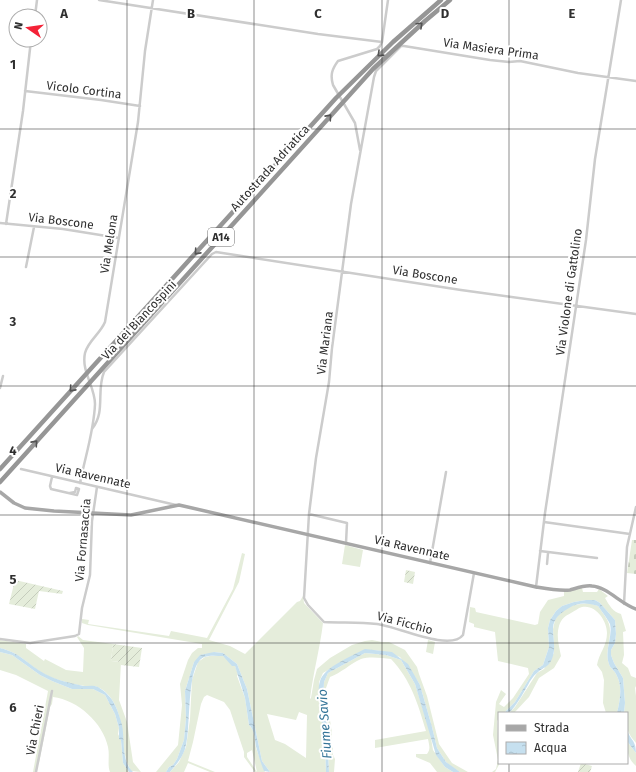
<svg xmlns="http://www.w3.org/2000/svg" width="636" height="772" viewBox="0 0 636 772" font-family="'Fira Sans',sans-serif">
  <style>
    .grass { fill: #e5eddb; fill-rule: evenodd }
    .cemetery { fill: url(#cemetery-stones) }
    .garden { fill: url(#garden-furrows) }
    .water { fill: url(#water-ripples) }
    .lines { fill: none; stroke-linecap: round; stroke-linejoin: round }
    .minor { stroke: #ccc; stroke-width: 2.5 }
    .major { stroke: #a7a7a7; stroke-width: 3.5 }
    .highway { stroke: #969696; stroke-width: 4.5 }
    .oneway { stroke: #535353 }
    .grid { fill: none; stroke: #2f2f2f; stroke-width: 1; stroke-opacity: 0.55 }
    .labels { text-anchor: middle; stroke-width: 4; stroke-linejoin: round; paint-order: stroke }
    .shield { fill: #fff; stroke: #6d6d6d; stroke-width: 1 }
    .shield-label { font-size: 11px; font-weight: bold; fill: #2f2f2f }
    .street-label { font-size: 12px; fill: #2f2f2f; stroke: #fff }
    .water-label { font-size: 13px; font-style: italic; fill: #357598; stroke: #fff }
    .grid-label { font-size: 13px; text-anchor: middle; font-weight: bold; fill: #2f2f2f; stroke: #fff; stroke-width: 4; stroke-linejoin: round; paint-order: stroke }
  </style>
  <defs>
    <pattern id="cemetery-stones" width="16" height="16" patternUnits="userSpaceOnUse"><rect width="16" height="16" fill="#e5eddb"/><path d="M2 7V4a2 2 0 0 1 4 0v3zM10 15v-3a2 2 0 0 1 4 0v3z" fill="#c5ccbc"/></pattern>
    <pattern id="garden-furrows" width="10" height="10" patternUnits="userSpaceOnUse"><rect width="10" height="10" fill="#e5eddb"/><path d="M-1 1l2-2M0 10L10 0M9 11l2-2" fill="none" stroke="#c5ccbc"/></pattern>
    <pattern id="water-ripples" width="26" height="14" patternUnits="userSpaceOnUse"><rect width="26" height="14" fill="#c6e0ef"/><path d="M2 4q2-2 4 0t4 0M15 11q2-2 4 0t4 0" fill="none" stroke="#aac0cd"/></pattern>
  </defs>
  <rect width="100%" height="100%" fill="#fff"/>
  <path class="grass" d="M345 545 363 550 360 567 342 564Z
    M242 553 245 554 239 582 209 640 230 646 245 654 297 602 300 601 303 596 304 603 323 623C320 648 313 673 310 699L311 698 314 680 317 669 330 658 352 645 365 641 372 640 382 642H389L405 650 417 667 419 674 427 696 439 744 452 763 468 772H460L452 767 446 762 437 748 432 727 420 685 417 680 400 657 382 651 372 650 354 655 323 673 319 682V700L323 727 322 734 325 739 326 772H270L262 761 247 689 237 664 223 653 214 652 194 662 185 691 186 719 184 740 177 759 173 765 169 767 166 772H156L178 745 182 705 180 684 188 660 192 653 198 648H202V644L88 625 82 623V619L89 620 88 624 169 636 171 631 207 638 233 589ZM299 712 307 715 306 758 285 744 275 740 267 714 296 720Z
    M582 588 583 592H597L599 589 608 596 605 598C609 605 613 612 621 614L626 631 623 632 624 655 622 663 628 668 631 676 636 678V686L635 688 636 696V743C626 731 627 729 627 713H624L625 703 623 678 614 663 611 655V650L615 643 616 634 615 620 600 603 595 600H586L574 602 562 606 556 611 550 620 548 628 549 647 543 665 534 671 515 702 504 713H499V718L497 721 499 763H500L495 772H492L496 769 498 760 493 735 496 702 501 690 506 694 499 704 504 707 513 698 529 674 528 668 498 661 495 632 474 627V624L469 622 470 607 475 608 476 612 535 625 538 624 540 612 548 600 564 596V592Z
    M589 603 598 606C602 612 607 618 609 624 613 637 604 650 609 664 610 668 614 670 616 674 623 686 620 700 617 713H606L603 703 604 680 602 672 597 665C599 653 607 646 607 633 607 621 596 604 582 607 578 608 575 611 571 613 565 616 561 619 559 626 556 636 559 646 561 656L554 668 539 678 529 697 514 713H509L515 707 537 673 544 669 554 653 553 629 555 620 560 612 573 605Z
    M78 636 83 640 113 644 111 661 121 662 119 700 127 722 133 762 141 772 131 771C119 750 126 725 114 703 111 697 104 689 97 687 94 685 89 687 85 686 72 684 56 680 44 674 27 664 21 653 0 648V640L26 644V648L44 661 45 659 66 670 83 672 84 648 77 637Z
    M428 640 435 642 433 654 426 652Z
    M0 652 12 655 40 675 52 681 72 689H93L105 695 115 714 119 728 118 734 121 740 123 763 129 772H110C107 764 110 756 108 747 103 723 78 700 53 697L52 704 50 707 39 763H38L36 772H33L48 691 16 675 0 670Z
    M365 653 386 655 401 660 415 684 430 732 433 750 445 767 453 772H437L430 763 416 757V754H427C431 749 429 745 428 739L375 748V740L426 731C418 704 411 680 391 659 382 658 370 656 361 659 350 664 341 673 330 677L326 688V695L332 733 331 745 333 748V755L335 759 334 772H329L328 751V727L326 721 323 702 324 682 328 673Z
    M210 656H223L235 666 238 674 237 676 245 698 249 725 253 730 256 748 265 772H255L244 757V752L230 710 224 702 207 695 204 697 201 704 193 742 188 761 215 772H210L188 763 184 772H170L179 762 186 747 190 719 192 680 198 662 205 657ZM252 750 257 772 247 757V753Z
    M627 741 636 753V766C628 759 627 751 627 741Z"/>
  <path class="cemetery" d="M632 540H636V574L627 573Z"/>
  <path class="garden" d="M406 570 415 572 413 584 404 582Z
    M15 580 63 591 62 594 39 591 35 609 9 604Z
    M113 644 142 648 139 667 121 665V662L111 661Z
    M581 763 592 766 590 772H578Z"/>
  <path class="water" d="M586 600H595L600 603 615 620 616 634 615 643 611 650V655L614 663 623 678 625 703 624 713H617C620 700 623 686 616 674 614 670 610 668 609 664 604 650 613 637 610 624 607 618 602 612 598 606 588 603 579 602 569 608 541 623 560 638 552 659 548 668 543 667 537 673 533 676 530 681 528 685 522 695 517 705 509 713H504L515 702 534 671 543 665 549 647 548 628 550 620 556 611 562 606 574 602Z
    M0 648C21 653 27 664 45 674 56 680 71 683 83 686 88 686 94 685 98 687 105 691 112 698 115 705 118 711 120 718 122 725 125 740 121 761 133 772H129L123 763 121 740 119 739V728L115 714 105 695 93 689H72L52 681 40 675 12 655 0 652Z
    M365 649 392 652 408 664 420 685 432 727 437 748 446 762 460 772H453L445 767 436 755 415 684 401 660 386 655 365 653 328 673 324 682 323 702 326 721 328 727V751L329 772H326L325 739C322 733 322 720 321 712 320 702 317 690 320 681 324 667 352 656 365 649Z
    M214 652 223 653 237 664 247 689 262 761 270 772 264 771C261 764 259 757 257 750 254 742 256 731 249 725L245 698 235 666H232L223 656C217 656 210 655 204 657 185 666 192 729 185 749 182 758 176 765 170 772H166L169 767 173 765 177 759 184 740 186 719 185 691 194 662 200 655Z
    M627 729C630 741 636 739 636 753L627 741Z"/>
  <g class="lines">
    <path class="minor" d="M99 0 318 34 382 42
      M35 16 37 0
      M25 91 101 100 140 106
      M360 150 355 123 333 85C330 75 332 69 338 61L377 49 380 46 382 42 388 0
      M0 223 63 229 119 238
      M6 224 23 111 31 40
      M26 267 34 227
      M0 388 3 376
      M92 429C106 412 96 391 104 372L212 254 216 252 461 290 636 314
      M21 469 176 505
      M52 477 50 486 51 489 77 495 79 489 76 488 75 492 70 493
      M80 483C85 457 94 431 95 404 95 387 81 371 85 353 88 341 100 334 105 322L138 122 145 51 153 0
      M309 514 347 523 346 543
      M544 522 630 534
      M540 551 597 558
      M430 563 446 472
      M547 564 548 553
      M474 573 463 635C450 652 396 626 377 624 359 622 342 623 324 622L308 605 304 598 309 514 316 458 329 382 332 348 351 204 374 77 376 71 401 46H404L490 60 509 62 520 61 578 73 636 81
      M536 587 545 513 586 240 595 159 621 0
      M624 604 627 547 636 507
      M0 639 30 643 75 636 79 634 82 608 90 575 92 521 97 487
      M36 772 52 691"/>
    <path class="major" d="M0 492 14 503 25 508 54 511 131 515 179 505 536 587C548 589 559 591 570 590 577 588 585 585 592 586 607 587 621 604 636 609"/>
    <path class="highway" d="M0 469 336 98 393 42 441 0
      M0 482 373 69 425 21 450 0"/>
  </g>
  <defs><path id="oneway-chevron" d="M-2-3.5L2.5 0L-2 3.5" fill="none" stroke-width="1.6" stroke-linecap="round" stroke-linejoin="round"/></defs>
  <g class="oneway">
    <use href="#oneway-chevron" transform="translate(420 25) rotate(-43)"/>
    <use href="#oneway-chevron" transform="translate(380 54) rotate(136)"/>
    <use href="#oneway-chevron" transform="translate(329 117) rotate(-48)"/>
    <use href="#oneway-chevron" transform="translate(197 252) rotate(132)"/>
    <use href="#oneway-chevron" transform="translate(72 389) rotate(132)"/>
    <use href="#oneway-chevron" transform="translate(35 443) rotate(-48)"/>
  </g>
  <path class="grid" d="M127 0V772M254 0V772M382 0V772M509 0V713M0 129H636M0 257H636M0 386H636M0 515H636M0 643H636M509 763V772"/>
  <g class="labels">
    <rect class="shield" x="208" y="228" width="26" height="18" rx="3"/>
    <g class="shield-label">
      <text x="221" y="241">A14</text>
    </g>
    <g class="street-label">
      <text transform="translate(491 49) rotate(8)" y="4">Via Masiera Prima</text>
      <text transform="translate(84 90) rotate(7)" y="4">Vicolo Cortina</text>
      <text transform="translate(270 168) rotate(-48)" y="4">Autostrada Adriatica</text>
      <text transform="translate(61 221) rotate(7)" y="4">Via Boscone</text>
      <text transform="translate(109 244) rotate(-81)" y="4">Via Melona</text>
      <text transform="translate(425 275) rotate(9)" y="4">Via Boscone</text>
      <text transform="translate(569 292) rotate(-82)" y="4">Via Violone di Gattolino</text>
      <text transform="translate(139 320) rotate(-47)" y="4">Via dei Biancospini</text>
      <text transform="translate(325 343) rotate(-83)" y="4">Via Mariana</text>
      <text transform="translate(93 476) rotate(13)" y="4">Via Ravennate</text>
      <text transform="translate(83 540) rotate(-85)" y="4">Via Fornasaccia</text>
      <text transform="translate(412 548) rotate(13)" y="4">Via Ravennate</text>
      <text transform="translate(405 623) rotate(15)" y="4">Via Ficchio</text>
      <text transform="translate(35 730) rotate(-79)" y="4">Via Chieri</text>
    </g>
    <g class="water-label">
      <text transform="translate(324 724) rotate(-94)" y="5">Fiume Savio</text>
    </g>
  </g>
  <g class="grid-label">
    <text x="64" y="18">A</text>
    <text x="191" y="18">B</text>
    <text x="318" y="18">C</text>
    <text x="445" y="18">D</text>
    <text x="572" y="18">E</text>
    <text x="13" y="69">1</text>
    <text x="13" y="198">2</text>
    <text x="13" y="326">3</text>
    <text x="13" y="455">4</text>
    <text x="13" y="584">5</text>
    <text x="13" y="712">6</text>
  </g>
  <rect x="498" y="712" width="130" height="52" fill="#ffffff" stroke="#acacac"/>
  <rect x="506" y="725" width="20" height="6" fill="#a7a7a7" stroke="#acacac"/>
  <text x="534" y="732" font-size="12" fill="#2f2f2f">Strada</text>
  <rect x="506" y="742" width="20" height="12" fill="url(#water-ripples)" stroke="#acacac"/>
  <text x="534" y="752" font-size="12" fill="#2f2f2f">Acqua</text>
  <g transform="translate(28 28) rotate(283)"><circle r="19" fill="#ffffff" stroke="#acacac"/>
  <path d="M0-3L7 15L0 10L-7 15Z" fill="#f42237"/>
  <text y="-6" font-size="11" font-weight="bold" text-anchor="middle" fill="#2f2f2f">N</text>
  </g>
</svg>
